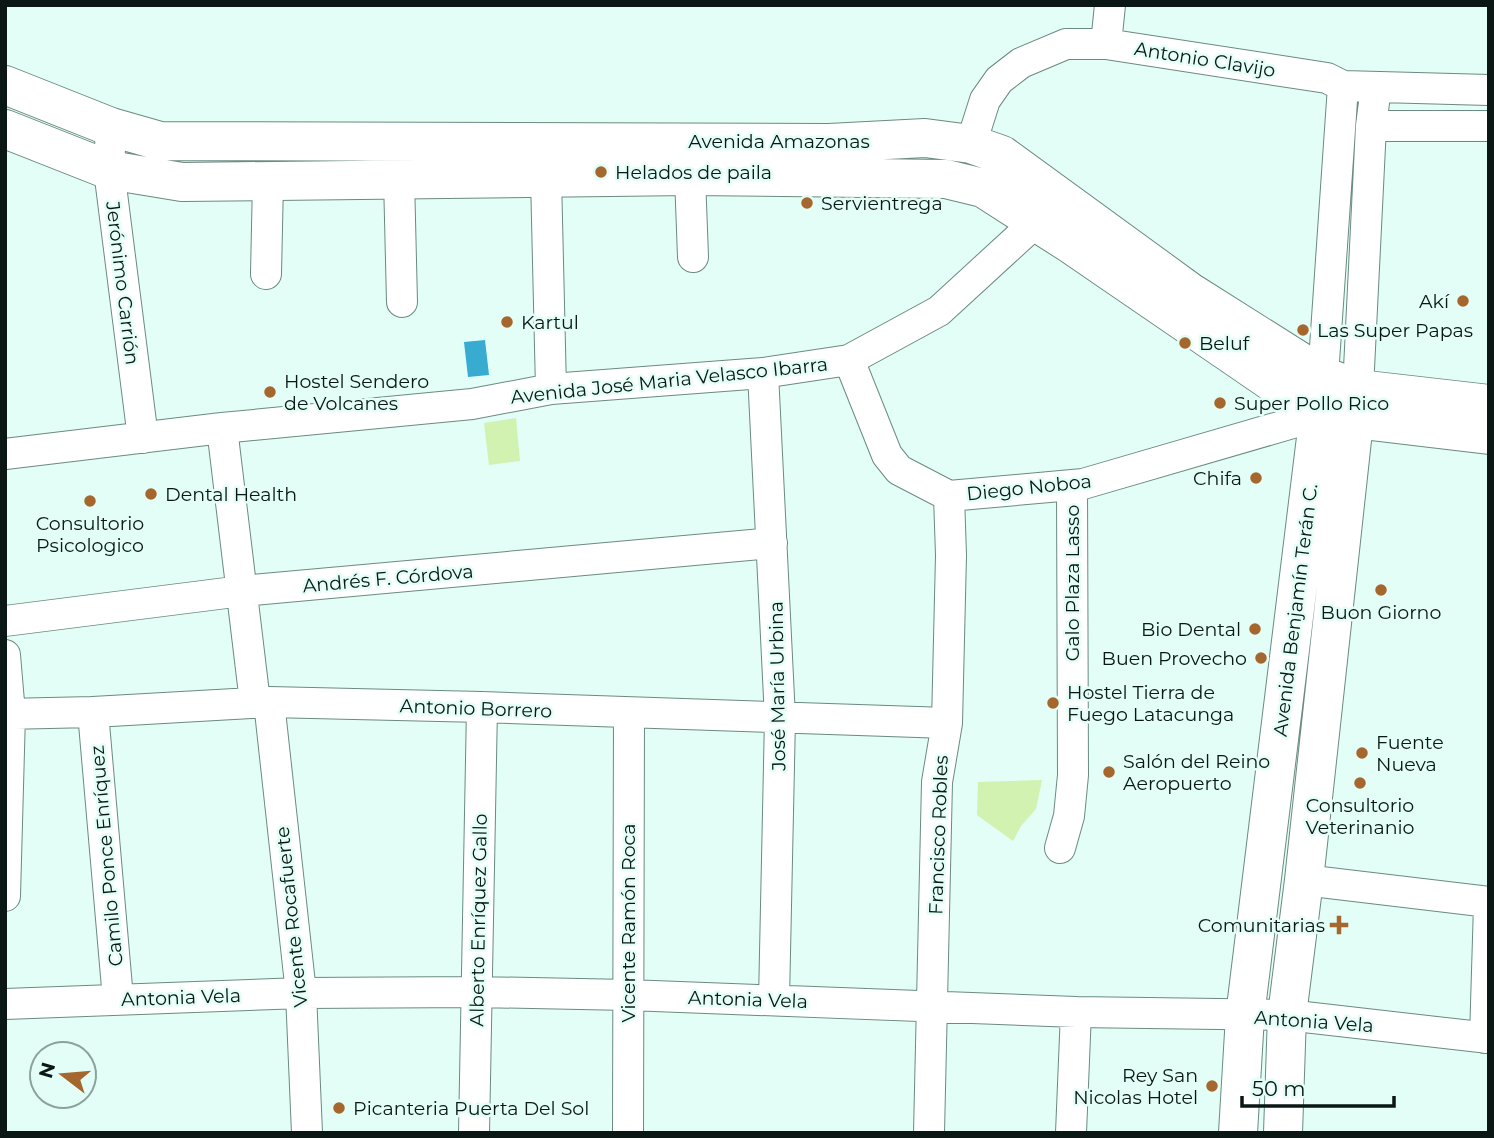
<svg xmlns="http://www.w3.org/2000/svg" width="1494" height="1138" viewBox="0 0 1494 1138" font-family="Montserrat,sans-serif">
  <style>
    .green { fill: #d1f2b0 }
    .water { fill: #37abd0 }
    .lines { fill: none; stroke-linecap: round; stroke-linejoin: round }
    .minor-casing { stroke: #6a8a82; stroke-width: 32 }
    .major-casing { stroke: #6a8a82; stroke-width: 40 }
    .minor { stroke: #fff; stroke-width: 30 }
    .major { stroke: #fff; stroke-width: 38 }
    .poi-dot { fill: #a6672e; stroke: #e2fef6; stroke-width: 2.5 }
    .labels { text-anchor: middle; stroke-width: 5; stroke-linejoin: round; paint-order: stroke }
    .street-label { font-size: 19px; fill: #0a1714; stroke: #e2fef6 }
    .poi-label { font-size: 19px; fill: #0a1714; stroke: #e2fef6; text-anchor: start }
  </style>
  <rect width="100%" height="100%" fill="#e2fef6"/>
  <path class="green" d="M516 418 520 461 489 465 484 423Z
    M1042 780 1036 809 1021 826 1013 841 977 815 978 782Z"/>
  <path class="water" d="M485 340 489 375 468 377 464 342Z"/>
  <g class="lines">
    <g class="minor-casing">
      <path id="minor" d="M1106 44 1110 5
        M1371 126H1489
        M111 127 109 170 143 438
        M971 144 985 100 999 80 1021 63 1066 44H1106L1327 78 1343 86 1489 90
        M549 159 546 177 551 389
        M690 176 693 257
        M399 178 402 302
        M266 274 268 181
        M849 360 887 455 899 470 949 496 1083 484 1320 415
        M763 373 780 718 774 1000
        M1323 376 1343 86
        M1358 389 1371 126 1376 87
        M222 428 255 702
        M5 454 222 428 472 404 551 389 763 373 849 360 939 311 1036 222
        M5 621 242 591 772 543
        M5 655 10 714 5 896
        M269 702 301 993 307 1133
        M93 712 118 999
        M5 714 93 712 269 702 482 707 947 723
        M1060 848 1069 816 1073 775 1072 485
        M1304 880 1489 902
        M5 1004 301 993 477 992 628 995 1076 1012 1287 1015 1489 1038
        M1485 1038 1489 905
        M474 1133 482 707
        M628 1133 629 713
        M929 1133 937 782 947 723 951 555 949 496
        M1071 1133 1076 1012"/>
    </g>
    <g class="major-casing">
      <path id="major" d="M5 85 111 127 160 141 829 143 925 138 971 144 1002 155 1190 292 1323 376 1358 389 1489 404
        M5 129 109 170 182 182 690 176 946 179 983 188 1072 245 1320 415 1489 435
        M1238 1133 1245 1016 1322 389
        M1283 1133 1287 1015 1304 880 1357 394"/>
    </g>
    <use href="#minor" class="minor"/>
    <use href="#major" class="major"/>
  </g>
  <g class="poi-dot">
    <circle cx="601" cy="172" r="7"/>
    <circle cx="807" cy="203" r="7"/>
    <circle cx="1463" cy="301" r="7"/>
    <circle cx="507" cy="322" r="7"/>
    <circle cx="1303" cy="330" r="7"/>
    <circle cx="1185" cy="343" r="7"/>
    <circle cx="270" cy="392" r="7"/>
    <circle cx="1220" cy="403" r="7"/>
    <circle cx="1256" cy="478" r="7"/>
    <circle cx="151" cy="494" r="7"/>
    <circle cx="90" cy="501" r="7"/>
    <circle cx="1381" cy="590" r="7"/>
    <circle cx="1255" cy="629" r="7"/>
    <circle cx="1261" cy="658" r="7"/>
    <circle cx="1053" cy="703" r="7"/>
    <circle cx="1362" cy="753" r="7"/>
    <circle cx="1109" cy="772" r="7"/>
    <circle cx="1360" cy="783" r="7"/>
    <path d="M1335.5 914.5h7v7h7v7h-7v7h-7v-7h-7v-7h7z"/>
    <circle cx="1212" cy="1086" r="7"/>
    <circle cx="339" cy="1108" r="7"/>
  </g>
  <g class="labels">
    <g class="street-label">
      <text transform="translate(1205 59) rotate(9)" y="7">Antonio Clavijo</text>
      <text x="779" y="148">Avenida Amazonas</text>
      <text transform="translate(123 283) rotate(83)" y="7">Jerónimo Carrión</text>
      <text transform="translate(669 380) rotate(-6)" y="7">Avenida José Maria Velasco Ibarra</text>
      <text transform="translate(1029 487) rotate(-6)" y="7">Diego Noboa</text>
      <text transform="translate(388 578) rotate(-5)" y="7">Andrés F. Córdova</text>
      <text transform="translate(1072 583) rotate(-90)" y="7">Galo Plaza Lasso</text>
      <text transform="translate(1295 610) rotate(-83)" y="7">Avenida Benjamín Terán C.</text>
      <text transform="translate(777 686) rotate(-91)" y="7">José María Urbina</text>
      <text transform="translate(476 708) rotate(2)" y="7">Antonio Borrero</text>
      <text transform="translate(938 835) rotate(-88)" y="7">Francisco Robles</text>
      <text transform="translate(106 856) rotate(-95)" y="7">Camilo Ponce Enríquez</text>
      <text transform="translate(291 917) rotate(-96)" y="7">Vicente Rocafuerte</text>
      <text transform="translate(478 920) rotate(-89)" y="7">Alberto Enríquez Gallo</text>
      <text transform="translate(628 923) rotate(-90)" y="7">Vicente Ramón Roca</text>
      <text transform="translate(181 997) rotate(-2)" y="7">Antonia Vela</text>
      <text transform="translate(748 999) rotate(2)" y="7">Antonia Vela</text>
      <text transform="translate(1314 1021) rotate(4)" y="7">Antonia Vela</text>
    </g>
    <g class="poi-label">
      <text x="615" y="179">Helados de paila</text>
      <text x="821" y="210">Servientrega</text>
      <text x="1449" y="308" text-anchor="end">Akí</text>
      <text x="521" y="329">Kartul</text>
      <text x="1317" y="337">Las Super Papas</text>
      <text x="1199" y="350">Beluf</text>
      <text x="284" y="388">Hostel Sendero<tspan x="284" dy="22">de Volcanes</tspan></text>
      <text x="1234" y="410">Super Pollo Rico</text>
      <text x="1242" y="485" text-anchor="end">Chifa</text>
      <text x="165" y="501">Dental Health</text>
      <text x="90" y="530" text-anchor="middle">Consultorio<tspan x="90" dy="22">Psicologico</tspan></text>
      <text x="1381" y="619" text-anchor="middle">Buon Giorno</text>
      <text x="1241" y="636" text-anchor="end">Bio Dental</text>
      <text x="1247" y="665" text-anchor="end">Buen Provecho</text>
      <text x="1067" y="699">Hostel Tierra de<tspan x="1067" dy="22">Fuego Latacunga</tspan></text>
      <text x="1376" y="749">Fuente<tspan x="1376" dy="22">Nueva</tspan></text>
      <text x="1123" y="768">Salón del Reino<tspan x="1123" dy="22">Aeropuerto</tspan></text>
      <text x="1360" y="812" text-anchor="middle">Consultorio<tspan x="1360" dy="22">Veterinanio</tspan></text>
      <text x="1325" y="932" text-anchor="end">Comunitarias</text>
      <text x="1198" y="1082" text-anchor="end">Rey San<tspan x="1198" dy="22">Nicolas Hotel</tspan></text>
      <text x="353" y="1115">Picanteria Puerta Del Sol</text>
    </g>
  </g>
  <rect width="1494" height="1138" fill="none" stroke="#0a1714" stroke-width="14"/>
  <g transform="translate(63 1075) rotate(286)"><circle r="33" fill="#e2fef6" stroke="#8ca29c" stroke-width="2"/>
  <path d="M0-5L12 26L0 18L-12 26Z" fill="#a6672e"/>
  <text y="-10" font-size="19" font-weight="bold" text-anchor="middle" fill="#0a1714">N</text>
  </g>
  <path d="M1242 1096v10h152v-10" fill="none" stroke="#0a1714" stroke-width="3.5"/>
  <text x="1252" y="1096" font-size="21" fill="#0a1714" stroke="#e2fef6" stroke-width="5" paint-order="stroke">50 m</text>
</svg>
